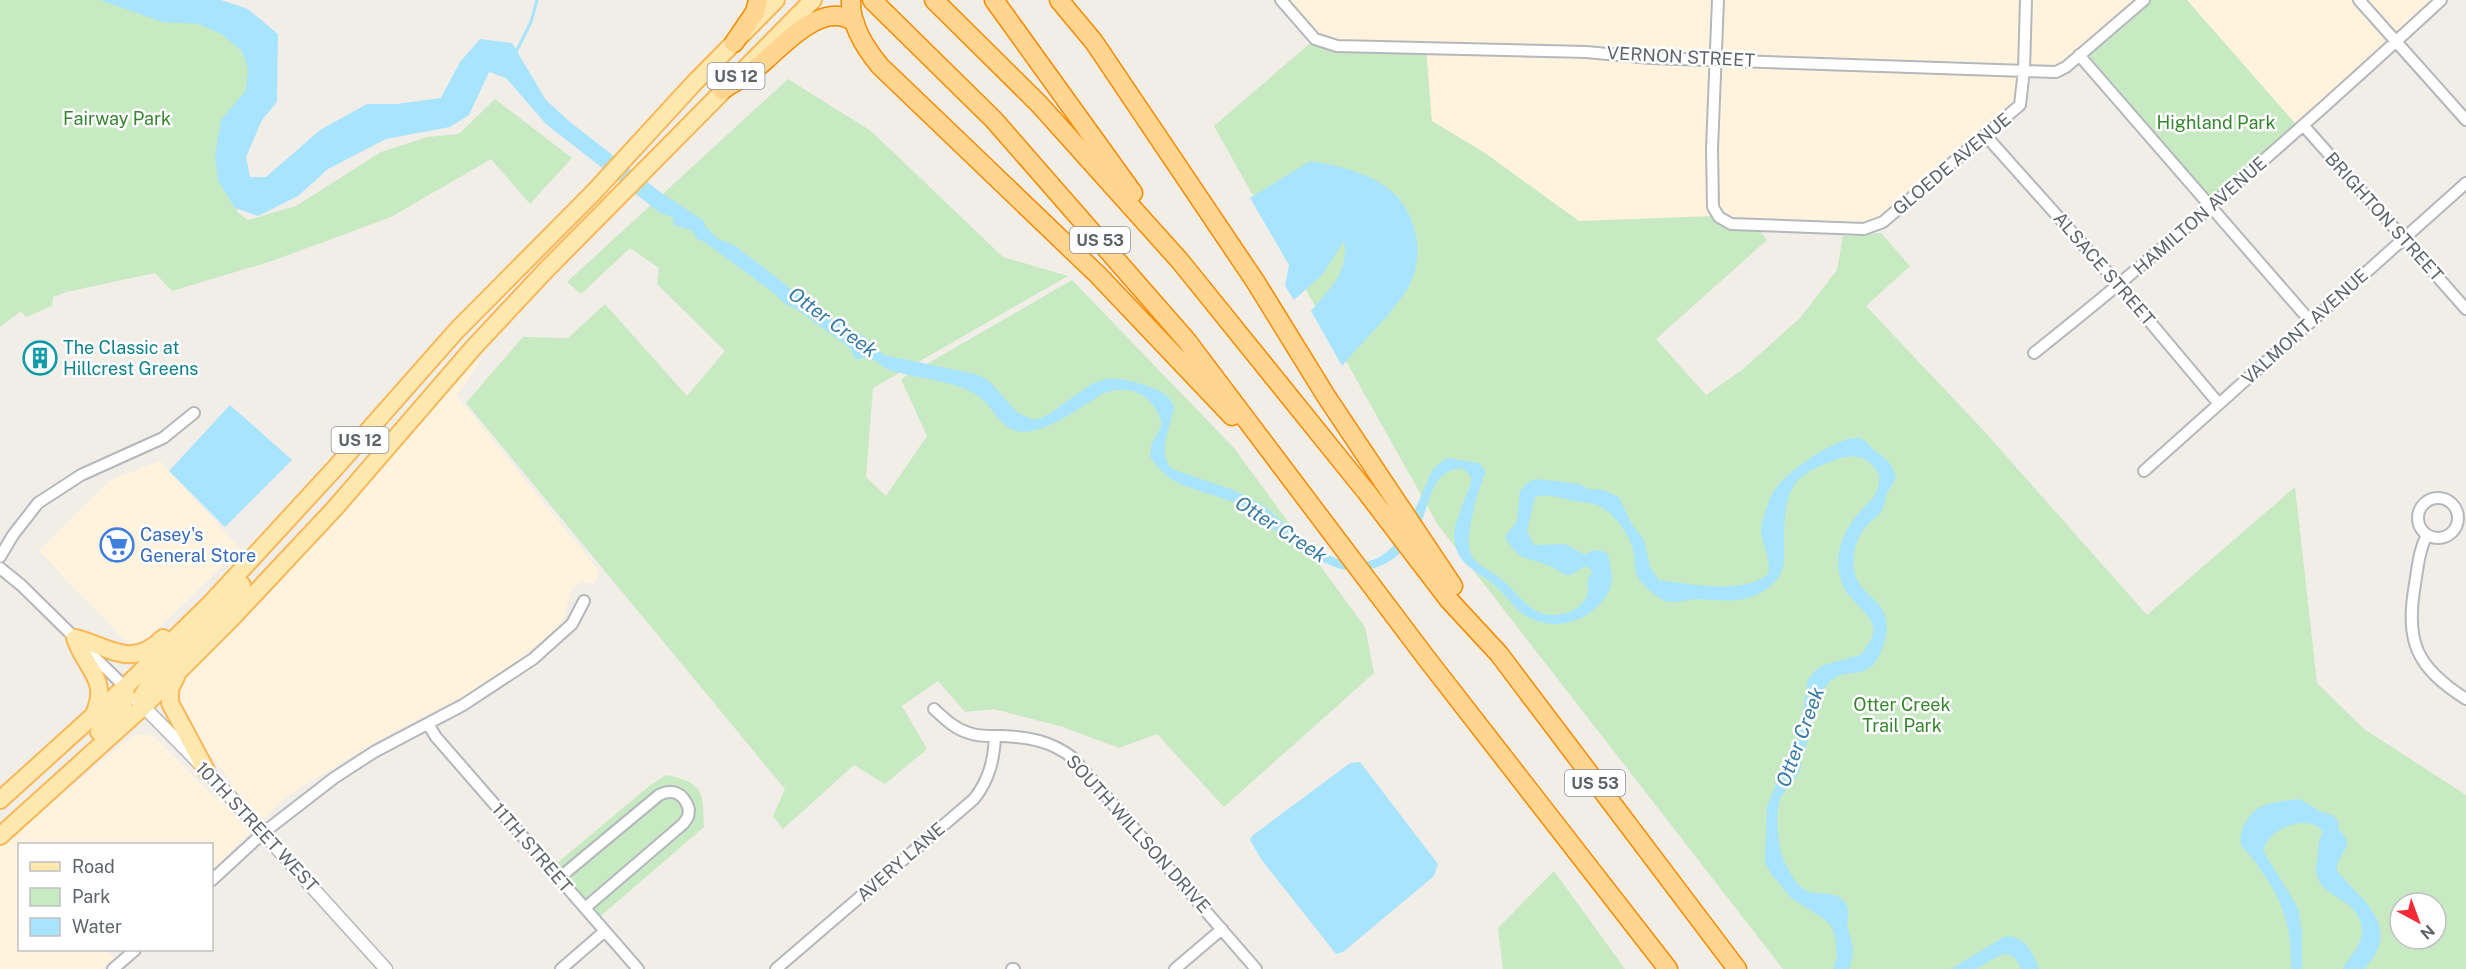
<svg xmlns="http://www.w3.org/2000/svg" width="2466" height="969" viewBox="0 0 2466 969" font-family="'Public Sans',sans-serif">
  <style>
    .commercial { fill: #fff3de }
    .green { fill: #c7eac2; fill-rule: evenodd }
    .water { fill: #a9e4ff }
    .lines { fill: none; stroke-linecap: round; stroke-linejoin: round }
    .stream { stroke: #a9e4ff; stroke-width: 3 }
    .minor-casing { stroke: #b4b8bc; stroke-width: 14 }
    .tertiary-casing { stroke: #b4b8bc; stroke-width: 15 }
    .primary-casing { stroke: #fab757; stroke-width: 20 }
    .motorway-casing { stroke: #f88b00; stroke-width: 21 }
    .minor { stroke: #fff; stroke-width: 10 }
    .tertiary { stroke: #fff; stroke-width: 12 }
    .primary { stroke: #ffe8ae; stroke-width: 16 }
    .motorway { stroke: #ffd590; stroke-width: 18 }
    .labels { text-anchor: middle; stroke-width: 5; stroke-linejoin: round; paint-order: stroke }
    .shield { fill: #fff; stroke: #8e9295; stroke-width: 1.5 }
    .shield-label { font-size: 16px; font-weight: bold; fill: #5e6468 }
    .street-label { font-size: 18px; fill: #5e6468; stroke: #fff }
    .park-label { font-size: 18px; fill: #378530; stroke: #fff }
    .culture-label { font-size: 18px; fill: #0d838f; stroke: #fff; text-anchor: start }
    .shop-label { font-size: 18px; fill: #366cbe; stroke: #fff; text-anchor: start }
    .water-label { font-size: 20px; font-style: italic; fill: #387ba6; stroke: #fff }
  </style>
  <rect width="100%" height="100%" fill="#f1ede7"/>
  <path class="commercial" d="M1282 0H2144L2059 71H2025L2023 97 1883 222 1864 229 1714 216 1579 221 1485 153 1432 121 1315 39Z
    M2187 0H2441L2300 129Z
    M473 360 478 363 477 367 456 395 599 571 594 584 583 582 572 587 564 617 558 626 516 663 473 691 382 738 287 796 212 870V844H20V950H106L114 958 102 969H0V846L131 737 138 734 153 736 215 798 232 783 195 737 181 714 179 689 184 678 298 560 363 488Z
    M160 461 240 549 135 651 39 551 111 480Z"/>
  <path class="green" d="M0 0H131L260 43 242 124 241 187 237 212 248 220 296 206 381 152 428 137 459 134 495 99 572 158 530 204 491 159 391 217 272 261 172 291 155 273 66 292 53 297 52 306 26 317 21 311 0 327Z
    M2144 0H2187L2300 129 2211 206 2079 55Z
    M1315 39 1426 48 1432 121 1485 153 1579 221 1714 216 1759 230 1767 240 1656 339 1706 395 1742 370 1800 318 1837 270 1843 236 1881 233 1910 266 1866 306 1984 431 2147 615 2295 487 2317 683 2364 729 2466 795V969H1783L1438 525 1214 126ZM2400 903H2436V939H2400Z
    M788 79 871 131 1003 257 1068 276 873 388 866 477 886 496 927 436 901 379 1072 280 1234 448 1365 627 1374 673 1224 807 1157 734 1119 748 1063 727 994 709 965 712 938 681 902 706 927 749 885 784 854 765 783 829 773 816 785 789 466 403 523 337 568 338 605 304 687 396 725 351 657 284 659 268 630 248 581 294 567 282Z
    M666 775C704 783 703 791 704 827L596 920 550 869 648 787Z
    M1554 871 1625 969H1503L1498 928Z"/>
  <path class="water" d="M100 0H221L248 9 278 34 277 102 262 120 246 157 250 177H266L320 130 367 104H397L441 98 460 62 480 39 512 43 546 100 570 122 660 192 704 221 705 226 718 239 734 245 790 288 812 301 838 323 865 337 884 355 975 374 988 380 1018 413 1034 420C1044 418 1051 413 1059 407 1096 382 1099 371 1144 385 1157 389 1168 393 1174 406 1172 426 1156 451 1171 468 1201 481 1234 487 1261 504 1277 514 1289 532 1306 543 1388 595 1404 533 1433 469L1447 458 1479 463 1486 472C1478 488 1465 535 1470 552 1474 564 1492 571 1501 579 1521 595 1531 620 1561 614 1565 613 1570 613 1574 610 1598 593 1581 588 1592 572L1587 566C1580 567 1574 576 1567 575 1561 574 1556 568 1550 566 1526 556 1520 563 1505 537L1517 521 1520 491 1528 482 1537 479 1580 484 1588 489 1603 490 1619 497 1631 523 1644 540 1650 567 1659 580C1689 584 1743 595 1768 574 1771 559 1764 548 1761 534 1760 524 1768 503 1772 494 1781 475 1839 434 1860 438 1866 440 1869 446 1874 450 1885 458 1893 463 1896 477 1894 484 1890 487 1887 493 1885 498 1885 506 1882 511 1879 515 1873 520 1869 523 1857 536 1852 552 1854 569 1857 601 1901 598 1882 649 1868 688 1845 661 1826 686 1814 701 1809 743 1801 763 1803 774 1787 787 1781 797 1774 812 1778 846 1784 861 1788 869 1795 883 1802 888 1816 899 1837 886 1847 906 1850 914 1846 922 1848 929 1854 948 1855 949 1849 969H1833L1837 957 1836 945 1835 935 1831 926 1824 919 1791 898 1772 875 1765 863 1767 807 1776 784 1788 766 1800 729 1808 679 1816 670 1824 665 1860 655C1888 625 1866 616 1848 594 1841 585 1839 574 1838 564 1838 548 1844 533 1853 520 1864 504 1881 499 1879 474 1869 459 1859 453 1841 458 1792 474 1785 487 1784 537 1784 547 1785 558 1783 568 1779 581 1766 591 1754 596 1737 603 1718 600 1700 599 1690 599 1677 603 1669 602 1658 600 1639 583 1636 573 1634 564 1635 554 1632 546 1627 531 1612 511 1597 505 1590 502 1579 502 1570 500 1559 498 1546 493 1535 497L1527 531 1534 545 1565 544 1585 555C1592 549 1599 549 1607 553 1611 564 1615 582 1608 593 1592 620 1557 633 1528 617 1514 610 1505 592 1492 583 1474 569 1455 564 1454 535 1454 522 1467 496 1471 482V477L1464 469C1433 465 1429 504 1421 524 1413 542 1398 559 1380 566 1368 571 1348 573 1335 567 1315 559 1293 546 1277 532 1267 524 1260 515 1249 509 1227 497 1186 490 1168 477 1161 471 1155 464 1150 457L1152 443 1162 425C1156 396 1131 383 1104 393 1081 406 1030 448 1005 425 995 416 989 403 977 395 952 380 920 379 893 371 876 366 875 353 856 360L850 348 795 308 785 304 774 293 706 243 696 238 693 231 674 225 673 217 660 213 546 124 506 78 489 72 469 115 450 127 386 139 328 169 298 196 258 216 235 208 218 181 215 155 221 120 246 90 248 69 242 51 221 34 199 24 162 22Z
    M1310 161C1334 165 1359 170 1380 183 1414 202 1427 250 1410 284 1398 308 1360 344 1342 366L1311 311C1330 288 1349 273 1344 241L1322 275 1294 300 1285 286 1289 265 1250 198Z
    M230 405 292 460 225 527 169 471Z
    M1360 762 1438 864 1434 876 1343 952 1336 954 1261 859 1250 840 1252 836 1350 763Z
    M2300 799 2319 811 2332 815 2338 820 2339 830 2346 838 2347 845 2337 865V871C2363 902 2404 927 2364 969H2343C2349 956 2361 948 2362 932 2362 897 2320 900 2316 872 2315 866 2318 860 2318 854 2319 845 2318 840 2323 832 2310 811 2263 830 2264 852L2298 908 2302 933V969H2291C2293 916 2275 885 2241 845 2238 832 2249 811 2262 806 2274 802 2288 800 2300 799Z
    M2010 936C2027 939 2034 954 2039 969H2021C2009 939 1992 963 1975 969 1968 969 1958 969 1951 969L2004 937Z"/>
  <g class="lines">
    <path class="stream" d="M515 54 531 22 537 0"/>
    <g class="minor-casing">
      <path id="minor" d="M1281 0 1315 39 1337 46 1586 52 1651 58 2056 72 2066 67 2144 0
        M1718 0 1712 149 1713 207 1719 217 1731 224 1864 229 1883 222 2020 105 2024 70 2026 0
        M2359 0 2466 120
        M2079 55 2311 322
        M2303 125 2466 309
        M1986 136 2119 285 2219 404
        M2034 353C2174 242 2309 122 2441 0
        M2144 471 2466 183
        M2418 518a20 20 0 1 1 40 0a20 20 0 1 1-40 0Z
        M2427 535C2419 550 2418 566 2415 584 2405 642 2416 667 2466 699
        M0 557 13 535 38 503 81 475 163 438 194 413
        M0 568 21 585 125 687
        M934 709C945 719 955 729 969 733 979 737 991 736 1002 736 1029 737 1051 741 1073 758L1256 969
        M428 724 436 737 638 969
        M558 879 659 795C674 788 684 794 689 809L688 817 683 824 585 908
        M212 880 263 833 334 778 374 752 463 705 533 659 572 624 584 601
        M113 969 135 950
        M561 969 605 931
        M776 969 974 799C989 780 994 760 995 736
        M1012 969H1014
        M1175 969 1222 929"/>
    </g>
    <g class="tertiary-casing">
      <path id="tertiary" d="M138 701 206 770 386 969"/>
    </g>
    <g class="primary-casing">
      <path id="primary" d="M75 638C109 646 131 670 163 638
        M75 638C85 669 110 679 94 714
        M176 677 170 689V703L206 770
        M142 703 141 698 152 680 209 623 242 585
        M99 732C114 718 129 709 125 687
        M0 800 125 687 210 604 336 467 457 330 594 192 695 82 776 0
        M0 836 144 706 232 618 335 508 474 347 546 270 813 0"/>
    </g>
    <g class="motorway-casing">
      <path id="motorway" d="M851 0C850 24 865 48 880 66L1098 275 1232 416
        M872 0 994 120 1187 341 1427 659 1668 969
        M934 0 1039 104 1180 261 1368 494 1449 600 1499 654 1737 969
        M994 0 1133 193
        M1059 0 1094 42 1255 281 1326 396 1453 586
        M734 43 755 12 758 0
        M722 90C738 80 755 71 768 58 790 38 827 0 855 23"/>
    </g>
    <use href="#minor" class="minor"/>
    <use href="#tertiary" class="tertiary"/>
    <use href="#primary" class="primary"/>
    <use href="#motorway" class="motorway"/>
  </g>
  <defs>
    <g id="building-ring" transform="scale(1.725)"><circle r="9.5" fill="#fff" stroke="#0f9aa8" stroke-width="1.5"/><path d="M-4-6H4V6H1V3H-1V6H-4ZM-2.5-4.3h1.7v1.8h-1.7ZM.8-4.3h1.7v1.8H.8ZM-2.5-1h1.7V.8h-1.7ZM.8-1h1.7V.8H.8Z" fill="#0f9aa8"/></g>
    <g id="supermarket-ring" transform="scale(1.725)"><circle r="9.5" fill="#fff" stroke="#3f7fe0" stroke-width="1.5"/><path d="M-6-5.5h2.5l.6 2H6L4.5 2H-2.5L-4.4-4H-6ZM-1.5 3.2a1.3 1.3 0 1 0 .1 0ZM3 3.2a1.3 1.3 0 1 0 .1 0Z" fill="#3f7fe0"/></g>
  </defs>
  <g fill-rule="evenodd">
    <use href="#building-ring" x="40" y="358"/>
    <use href="#supermarket-ring" x="117" y="545"/>
  </g>
  <g class="labels">
    <g class="shield">
      <rect x="707.5" y="63" width="57" height="26" rx="4.5"/>
      <rect x="1070" y="227" width="60" height="26" rx="4.5"/>
      <rect x="331.5" y="427" width="57" height="26" rx="4.5"/>
      <rect x="1565" y="770" width="60" height="26" rx="4.5"/>
    </g>
    <g class="shield-label">
      <text x="736" y="82">US 12</text>
      <text x="1100" y="246">US 53</text>
      <text x="360" y="446">US 12</text>
      <text x="1595" y="789">US 53</text>
    </g>
    <g class="street-label">
      <text transform="translate(1681 57) rotate(3)" y="6">VERNON STREET</text>
      <text transform="translate(1952 164) rotate(-40)" y="6">GLOEDE AVENUE</text>
      <text transform="translate(2200 216) rotate(-41)" y="6">HAMILTON AVENUE</text>
      <text transform="translate(2384 217) rotate(48)" y="6">BRIGHTON STREET</text>
      <text transform="translate(2104 269) rotate(49)" y="6">ALSACE STREET</text>
      <text transform="translate(2305 327) rotate(-42)" y="6">VALMONT AVENUE</text>
      <text transform="translate(257 827) rotate(47)" y="6">10TH STREET WEST</text>
      <text transform="translate(1138 834) rotate(48)" y="6">SOUTH WILLSON DRIVE</text>
      <text transform="translate(532 848) rotate(49)" y="6">11TH STREET</text>
      <text transform="translate(901 862) rotate(-41)" y="6">AVERY LANE</text>
    </g>
    <g class="park-label">
      <text x="117" y="125">Fairway Park</text>
      <text x="2216" y="129">Highland Park</text>
      <text x="1902" y="711">Otter Creek<tspan x="1902" dy="21">Trail Park</tspan></text>
    </g>
    <g class="culture-label">
      <text x="63" y="354">The Classic at<tspan x="63" dy="21">Hillcrest Greens</tspan></text>
    </g>
    <g class="shop-label">
      <text x="140" y="541">Casey's<tspan x="140" dy="21">General Store</tspan></text>
    </g>
    <g class="water-label">
      <text transform="translate(833 322) rotate(36)" y="7">Otter Creek</text>
      <text transform="translate(1281 529) rotate(33)" y="7">Otter Creek</text>
      <text transform="translate(1800 737) rotate(-70)" y="7">Otter Creek</text>
    </g>
  </g>
  <rect x="18" y="843" width="195" height="108" fill="#ffffff" stroke="#bfc1c3" stroke-width="1.5"/>
  <rect x="30" y="862" width="30" height="9" fill="#ffe8ae" stroke="#bfc1c3" stroke-width="1.5"/>
  <text x="72" y="873" font-size="18" fill="#5e6468">Road</text>
  <rect x="30" y="888" width="30" height="18" fill="#c7eac2" stroke="#bfc1c3" stroke-width="1.5"/>
  <text x="72" y="903" font-size="18" fill="#5e6468">Park</text>
  <rect x="30" y="918" width="30" height="18" fill="#a9e4ff" stroke="#bfc1c3" stroke-width="1.5"/>
  <text x="72" y="933" font-size="18" fill="#5e6468">Water</text>
  <g transform="translate(2418 921) rotate(139)"><circle r="28" fill="#ffffff" stroke="#bfc1c3" stroke-width="1.5"/>
  <path d="M0-4.5L10 22L0 15L-10 22Z" fill="#f42a34"/>
  <text y="-9" font-size="16" font-weight="bold" text-anchor="middle" fill="#5e6468">N</text>
  </g>
</svg>
